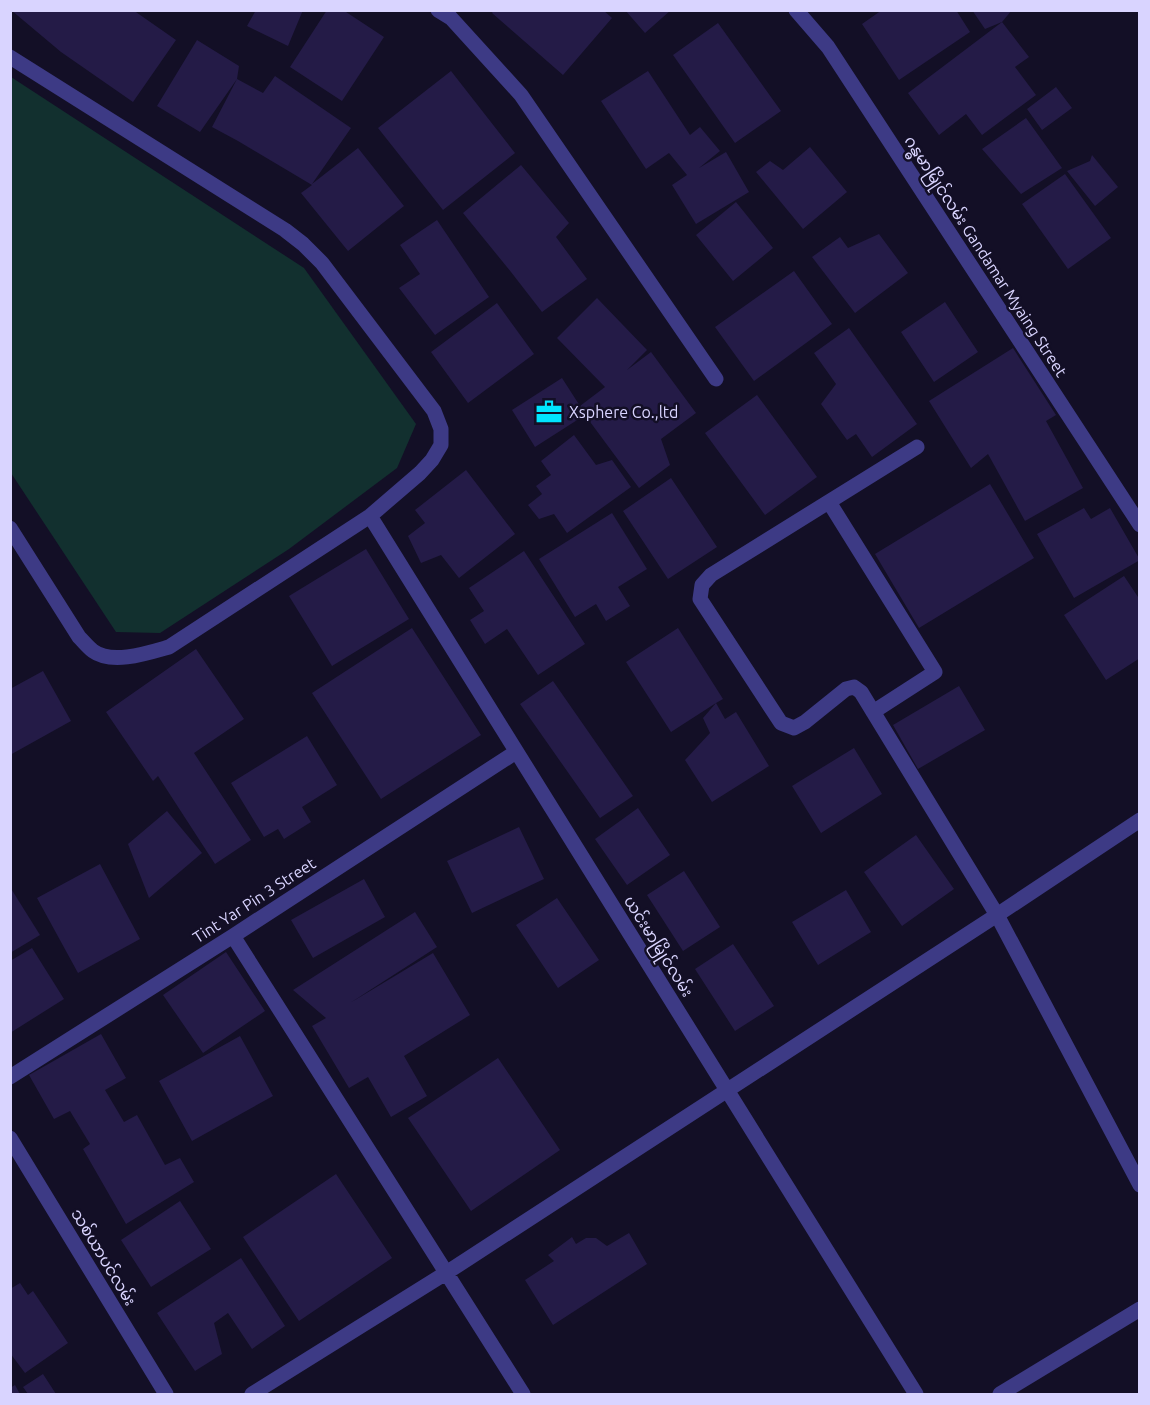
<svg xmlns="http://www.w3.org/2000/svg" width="1150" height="1405" viewBox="0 0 1150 1405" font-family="Ubuntu,'Noto Sans Myanmar',sans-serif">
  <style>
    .green { fill: #12302f }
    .building { fill: #241b47 }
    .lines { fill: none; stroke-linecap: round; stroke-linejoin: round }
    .minor { stroke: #3d3a85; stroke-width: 15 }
    .labels { text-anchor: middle; stroke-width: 5; stroke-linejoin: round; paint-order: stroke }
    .street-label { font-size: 16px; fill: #d9d4ff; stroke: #130f26 }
    .poi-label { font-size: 16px; fill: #d9d4ff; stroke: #130f26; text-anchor: start }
  </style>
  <rect width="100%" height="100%" fill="#130f26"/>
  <path class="green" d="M11 77 304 268 416 424 397 468 289 549 160 633 116 632 11 473Z"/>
  <path class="building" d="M11 10H133L176 40 133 102 61 52Z
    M256 10H303L288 46 247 26Z
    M327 10H343L384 37 342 101 290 67Z
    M494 10H603L612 18 563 75 492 13Z
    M625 10H671L645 33Z
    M882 10H956L970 32 899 80 862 24Z
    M972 10H1012L1002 22 985 29Z
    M1002 22 1029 57 1015 67 1036 95 982 135 966 114 939 135 908 93Z
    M718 23 781 111 735 143 673 55Z
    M197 40 239 66 237 79 200 132 157 106Z
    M451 71 515 153 443 210 378 128Z
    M648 71 690 135 700 127 720 151 699 168 726 152 749 192 696 224 672 185 687 175 669 153 646 169 601 101Z
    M275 76 351 128 312 184 358 148 404 206 348 251 301 193 312 185 238 141 212 127 237 79 263 93Z
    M1056 87 1072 108 1042 130 1027 109Z
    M1026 118 1062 168 1021 194 982 149Z
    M810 147 847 192 803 229 756 172 770 161 783 170Z
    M1092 155 1118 187 1095 206 1067 171 1090 161Z
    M521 165 569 223 556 237 587 279 542 312 511 272 463 213Z
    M1065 174 1111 238 1068 269 1022 204Z
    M736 202 773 248 733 281 696 235Z
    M437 220 489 297 435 335 399 288 420 274 400 245Z
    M879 234 908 273 855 313 812 257 840 237 848 248Z
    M794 271 832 324 754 381 715 327Z
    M597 298 647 350 627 370 651 352 696 413 661 439 670 465 639 488 585 415 535 447 512 410 562 378 580 406 605 387 557 338Z
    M945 302 978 352 934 382 901 332Z
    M497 303 534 354 468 403 431 352Z
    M849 328 917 424 872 457 856 434 847 440 821 404 836 384 814 353Z
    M1013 348 1056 415 1046 421 1083 488 1025 521 988 454 971 468 929 401Z
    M757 395 817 477 765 515 705 433Z
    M574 435 596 465 612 460 631 487 567 533 554 514 539 519 528 505 542 494 536 486 551 475 541 461Z
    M466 470 515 534 459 578 441 555 421 563 408 536 425 523 415 510Z
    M671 478 717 547 668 579 623 511Z
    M990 484 1034 558 919 628 875 554Z
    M1084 508 1091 519 1110 508 1140 560 1074 598 1037 534Z
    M612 513 647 569 618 587 630 606 606 621 596 604 575 617 539 559Z
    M366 549 409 619 332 666 289 596Z
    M524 551 585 644 538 675 507 629 485 644 470 620 484 611 469 588Z
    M1124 576 1140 600V658L1106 680 1064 615Z
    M412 628 481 735 381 799 312 693Z
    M678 628 723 699 716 703 725 719 736 712 769 766 712 802 685 760 710 733 703 718 716 703 671 732 626 662Z
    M196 649 244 719 194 753 251 840 215 864 158 776 153 781 106 712Z
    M43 671 71 721 10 755V689Z
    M553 681 633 796 600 818 520 704Z
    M959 686 985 730 918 769 893 725Z
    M307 736 337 785 302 807 311 822 284 839 278 829 264 837 231 783Z
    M854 748 882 794 821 833 792 786Z
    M638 808 670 855 627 885 595 839Z
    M167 811 202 853 149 898 128 844Z
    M519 827 544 879 472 913 447 861Z
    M916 835 954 889 902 926 864 872Z
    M100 864 140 939 78 973 37 898Z
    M684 871 720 927 683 951 647 895Z
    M364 879 385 917 313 958 291 920Z
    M10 887 40 935 10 953Z
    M846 890 871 932 818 965 792 922Z
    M557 898 599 960 558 988 516 925Z
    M415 912 437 947 350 1003 433 953 470 1015 404 1056 427 1096 391 1117 368 1077 349 1088 312 1026 326 1018 293 990Z
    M733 944 774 1006 735 1031 695 969Z
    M32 948 64 999 10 1033V961Z
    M226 952 265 1011 203 1053 163 995Z
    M101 1034 126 1078 105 1090 124 1122 137 1115 165 1165 180 1158 194 1182 126 1224 83 1149 90 1144 70 1111 54 1119 29 1075Z
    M240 1036 273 1096 192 1141 159 1081Z
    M498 1058 560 1150 471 1211 408 1118Z
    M336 1174 392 1258 299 1321 243 1237Z
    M180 1201 211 1249 151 1287 121 1240Z
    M629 1233 647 1264 553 1325 525 1280 554 1261 548 1255 572 1237 576 1244 586 1238H596L607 1246Z
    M241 1258 285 1326 252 1349 228 1313 214 1323 222 1354 195 1371 157 1313Z
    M20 1283 28 1295 33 1291 68 1343 25 1373 10 1353V1289Z
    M43 1374 56 1394H28L23 1387Z
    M15 1385 20 1394H10V1388Z"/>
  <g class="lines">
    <path class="minor" d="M438 10 451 18 521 95 716 379
      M796 10 828 47 1140 525
      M10 57 285 230 303 244 322 263 434 411 441 429V445L432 460 420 473 370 516 169 647C148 653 112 665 93 651 88 647 84 642 79 637L10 528
      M917 447 711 575 702 585 700 599 781 723 794 728 805 722 846 689 854 687 861 692 997 915 1140 1185
      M829 502 935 672 873 712
      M370 516 916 1394
      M233 936 523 1394
      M10 1077 233 936 516 752
      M10 1138 166 1394
      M252 1394 446 1273 997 915 1140 820
      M1000 1394 1140 1309"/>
  </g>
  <defs>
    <g id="office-bare" transform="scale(2.07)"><path d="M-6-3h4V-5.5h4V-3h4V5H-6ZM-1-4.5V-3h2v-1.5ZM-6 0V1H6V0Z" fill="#00e5ff" stroke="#130f26" stroke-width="2.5" paint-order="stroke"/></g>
  </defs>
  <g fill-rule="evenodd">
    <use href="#office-bare" x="549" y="412"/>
  </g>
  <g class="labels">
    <g class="street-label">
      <text transform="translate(986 256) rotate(57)" y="6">ဂန္ဓမာမြိုင်လမ်း Gandamar Myaing Street</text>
      <text transform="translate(254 900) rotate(-33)" y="6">Tint Yar Pin 3 Street</text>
      <text transform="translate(659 946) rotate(58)" y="6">ယင်းမာမြိုင်လမ်း</text>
      <text transform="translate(104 1257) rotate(59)" y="6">သစ်ယာပင်လမ်း</text>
    </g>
    <g class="poi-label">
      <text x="569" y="418">Xsphere Co.,ltd</text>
    </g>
  </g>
  <rect width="1150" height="1405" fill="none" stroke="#d9d4ff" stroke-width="24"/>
</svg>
